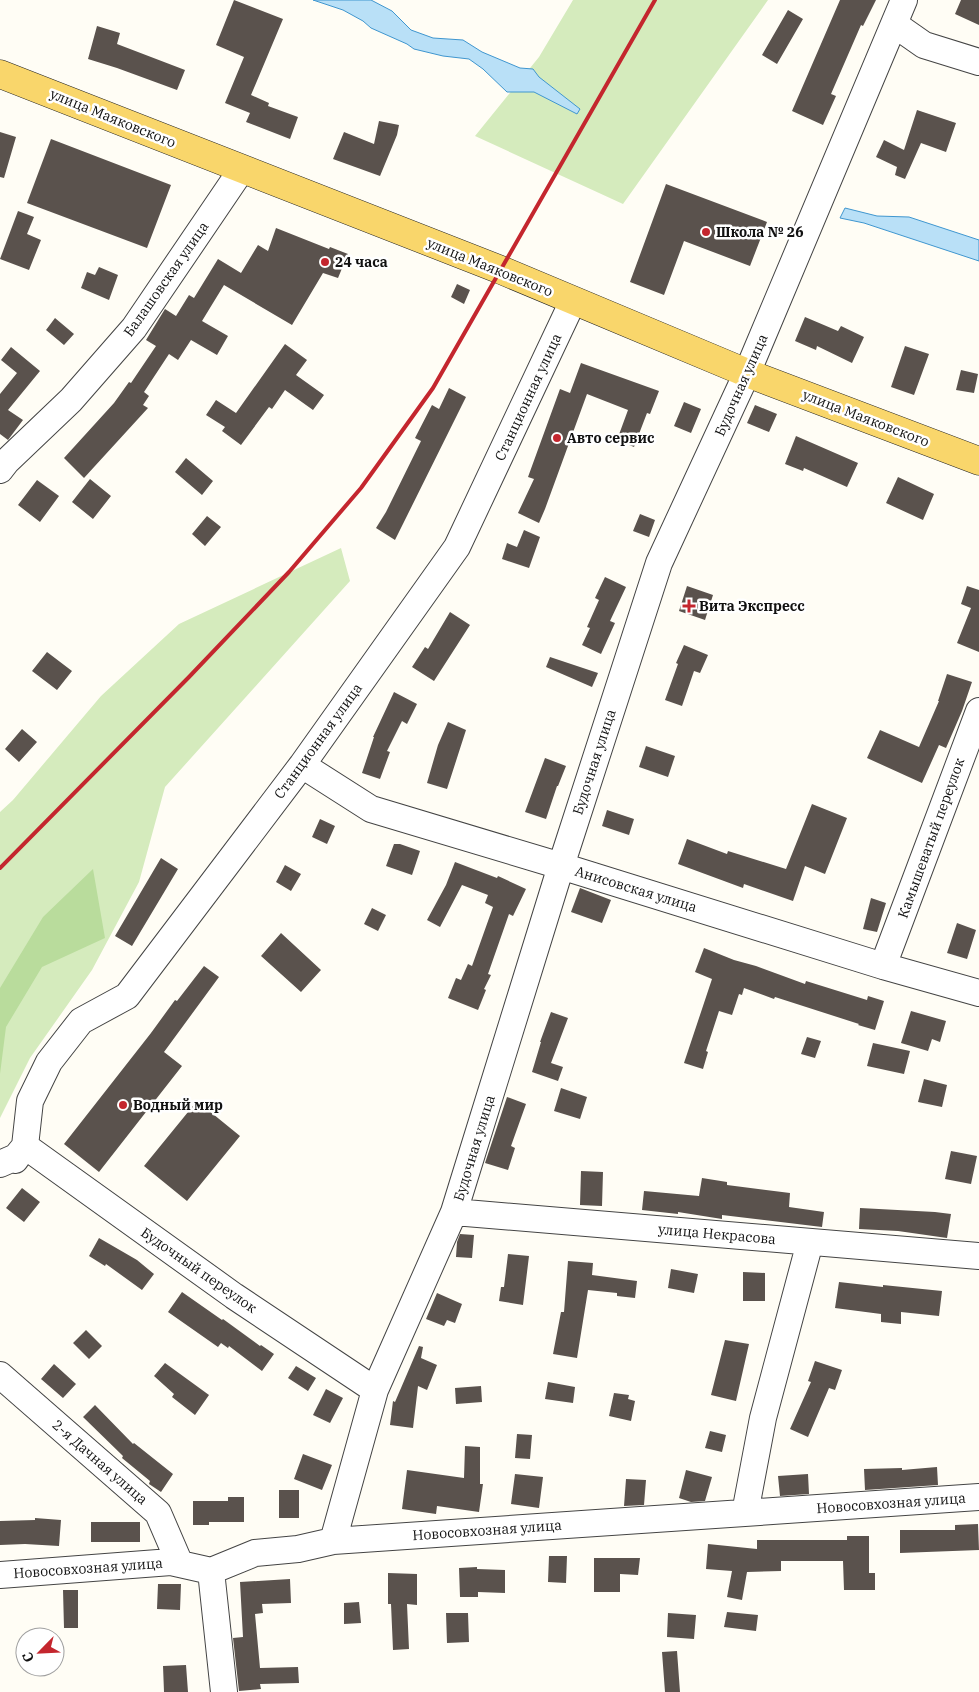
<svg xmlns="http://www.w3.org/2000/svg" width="979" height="1692" viewBox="0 0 979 1692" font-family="'IBM Plex Serif',serif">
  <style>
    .green { fill: #d5ebbd }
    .forest { fill: #b9dc9c }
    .water { fill: #b9e0f7; stroke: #3f96cf }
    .building { fill: #5a524d }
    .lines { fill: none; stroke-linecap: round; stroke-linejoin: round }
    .minor-casing { stroke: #444; stroke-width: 28 }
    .major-casing { stroke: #222; stroke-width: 29 }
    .minor { stroke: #fff; stroke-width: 26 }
    .major { stroke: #f9d66b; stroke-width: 28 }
    .rail { stroke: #c4262e; stroke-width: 4 }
    .poi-dot { fill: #c4262e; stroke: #fff; stroke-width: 2 }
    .labels { text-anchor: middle; stroke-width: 5; stroke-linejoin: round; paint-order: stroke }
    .street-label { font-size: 14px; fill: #111; stroke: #fff }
    .poi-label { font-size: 14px; font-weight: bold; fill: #111; stroke: #fff; text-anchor: start }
  </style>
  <rect width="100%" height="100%" fill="#fffdf5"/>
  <path class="green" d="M573 0H768L623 204 475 136 539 57Z
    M341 548 350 581 165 787 139 882 92 970 30 1058 0 1118V812L13 800 101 696 179 624Z"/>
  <path class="forest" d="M93 869 105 938 42 967 6 1027 0 1074V988L43 917Z"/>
  <path class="water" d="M313 0H371L392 11 411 30 433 38 463 40 482 52 520 68 533 69 539 77 580 109 577 114 534 92H507L483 69 469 59 443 56 414 49 407 44 371 28 363 21 343 10Z
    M845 208 877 216 909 217 979 240V261L864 223 840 218Z"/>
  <path class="building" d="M234 0 283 19 251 95 269 103 268 106 298 117 290 139 246 122 250 113 225 103 244 57 216 45Z
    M840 0H876L863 26 861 25 831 94 836 96 823 125 792 111Z
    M961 0H979V25L955 14Z
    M788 10 803 19 777 64 762 55Z
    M97 26 120 33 117 44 185 70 177 90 117 68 88 59Z
    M917 110 956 123 946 152 921 143 905 179 895 175 897 167 876 157 884 140 904 150Z
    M379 121 399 125 397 135 380 176 333 159 344 132 374 144Z
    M0 132 16 137 4 178 0 177Z
    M51 139 171 185 147 248 27 203Z
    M666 184 767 222 750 266 684 241 664 295 630 282Z
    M18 211 34 217 27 234 41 240 29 270 0 259Z
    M276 228 329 249 330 247 348 254 338 278 323 273 292 325 224 285 202 321 228 336 217 355 191 340 178 360 169 354 144 392 149 396 143 405 148 408 84 478 64 458 114 403 129 382 131 383 156 346 146 340 165 309 176 316 189 295 194 298 218 259 241 273 258 245 268 251Z
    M99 267 118 275 109 300 81 288 87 272 95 275Z
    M457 284 470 290 464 304 451 297Z
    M805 317 838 331 841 326 864 337 852 363 817 346 816 350 795 341Z
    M55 318 74 334 64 345 46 330Z
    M285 344 307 360 296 375 324 395 313 410 285 390 272 409 269 407 241 445 222 431 225 427 206 415 216 400 236 413Z
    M905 346 929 354 914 395 891 387Z
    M11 347 40 371 8 410 23 420 8 440 0 434V394L17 373 1 360Z
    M581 363 659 391 650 414 647 413 634 447 617 440 628 410 587 394 545 509 539 523 518 513 534 479 528 477 560 389 570 393Z
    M961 370 978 374 974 393 956 390Z
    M449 388 466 397 395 540 376 528 386 512 421 441 415 438 432 405 439 409Z
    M684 402 701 409 691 433 674 426Z
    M755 405 777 414 769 432 747 423Z
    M796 436 858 463 847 487 804 468 803 471 785 464Z
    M186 458 213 481 202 495 175 472Z
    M898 477 934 494 923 520 886 503Z
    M90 479 111 496 93 519 72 502Z
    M37 480 59 496 40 522 18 505Z
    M640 514 655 520 649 537 633 531Z
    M207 516 221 527 205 546 192 534Z
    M524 530 540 537 529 568 502 559 507 543 517 547Z
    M605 577 626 587 610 621 615 623 601 654 582 645 590 628 587 627 599 600 595 598Z
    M687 586 713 595 705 620 679 611Z
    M967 586 979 590V652L957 643 971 608 961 604Z
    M450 612 470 625 434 681 412 667 425 647 428 649Z
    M684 645 708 655 700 673 694 671 682 706 665 700 678 664 676 663Z
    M47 652 72 671 57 690 32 671Z
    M550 657 598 673 592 687 546 667Z
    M947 674 972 682 962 711 946 748 939 745 922 783 867 758 880 730 919 747 939 701H938Z
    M394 692 417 704 407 724 402 721 387 751 390 752 380 779 362 773 374 737H373Z
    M448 722 466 730 447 789 427 783 438 745Z
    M22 729 37 742 19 762 5 749Z
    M646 746 675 756 668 777 639 767Z
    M545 758 566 766 558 786H557L546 819 525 812Z
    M812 804 847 818 825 874 805 866 793 901 744 884 743 888 678 864 687 839 727 854 728 851 786 869Z
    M607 810 634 819 629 835 602 826Z
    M320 819 335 826 327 844 312 837Z
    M394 844H400L420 851 412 875 386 866Z
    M161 858 178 869 132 946 115 936Z
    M455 862 497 878 498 876 526 889 513 916 509 914 488 974 491 975 484 989 486 990 478 1010 448 998 456 978 461 980 468 964 472 966 493 907 485 903 488 895 462 885 440 927 427 920 446 885Z
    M285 865 301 874 291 891 276 882Z
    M580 888 611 900 602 923 571 912Z
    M871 898 886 903 877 932 863 929Z
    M372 908 386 915 378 931 364 924Z
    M957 923 976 930 967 959 947 953Z
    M281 933 321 970 301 992 261 956Z
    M704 948 734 960 756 966 805 984 806 981 867 1000 868 996 884 1001 875 1030 858 1025 859 1024 775 997 774 999 744 988 742 995 739 994 732 1015 719 1011 706 1051 708 1052 703 1069 684 1063 712 979 695 972Z
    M204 966 219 977 164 1052 182 1066 99 1172 64 1144 151 1033 175 1000 177 1001Z
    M911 1011 946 1021 940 1042 932 1039 928 1051 901 1043Z
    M551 1012 568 1018 551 1063 563 1067 558 1081 532 1072 541 1042H540Z
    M807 1037 821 1041 815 1058 801 1054Z
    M873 1043 910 1051 904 1074 867 1066Z
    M924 1079 947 1085 942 1107 918 1102Z
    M561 1088 587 1097 580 1119 554 1111Z
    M507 1097 526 1104 511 1146 515 1148 508 1170 485 1163Z
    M197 1101 240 1136 187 1201 144 1166Z
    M951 1151 977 1156 971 1184 945 1179Z
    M581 1171 603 1172 602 1206 580 1205Z
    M702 1178 727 1182V1185L790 1193 789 1207 824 1212 822 1227 722 1215V1219L678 1212V1214L642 1210 644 1191 699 1196Z
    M22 1188 40 1202 24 1222 6 1208Z
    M860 1208 935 1212 951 1214 947 1238 898 1231 859 1229Z
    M460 1234 474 1235 472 1258 456 1257 457 1242Z
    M99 1238 137 1260 154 1274 142 1290 106 1264 105 1266 89 1256Z
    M508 1254 529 1256 523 1305 499 1301 501 1287H504Z
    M568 1261 593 1263 592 1275 637 1281 635 1298 617 1296V1293L588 1290 577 1358 553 1354 561 1312H564Z
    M671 1269 698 1274 694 1293 668 1288Z
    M743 1272 765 1273V1301H743Z
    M839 1282 883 1287V1285L942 1291 939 1316 901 1312V1324L881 1322V1314L835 1308Z
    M182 1292 222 1320 223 1319 260 1346 261 1345 274 1354 262 1371 229 1346 228 1348 221 1343 218 1347 168 1312Z
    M437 1293 462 1304 455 1323 447 1320 444 1326 426 1319Z
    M86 1330 102 1346 89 1359 73 1343Z
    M725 1340 749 1344 736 1401 711 1395Z
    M419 1346 423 1347 421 1358 437 1365 427 1390 418 1386 413 1428 390 1425 393 1401 395 1402Z
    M815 1361 842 1370 835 1390 829 1388 808 1437 790 1429 811 1382 808 1381Z
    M165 1363 209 1395 195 1415 172 1397 174 1394 154 1376Z
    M54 1364 76 1384 63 1398 41 1379Z
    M296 1366 316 1378 308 1391 288 1378Z
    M548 1382 575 1387 573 1403 545 1399Z
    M481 1386 482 1402 456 1404 455 1388Z
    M326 1389 343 1398 330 1423 313 1415Z
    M614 1393 629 1395 628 1399 635 1401 631 1421 609 1416Z
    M95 1405 133 1444 134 1443 173 1474 161 1492 149 1484 150 1481 122 1458 123 1456 83 1417Z
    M710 1431 726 1435 722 1452 705 1448Z
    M517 1434 532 1435 530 1459 515 1458Z
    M465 1446 480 1447V1484H483L479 1512 437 1506 436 1514 402 1509 407 1470 464 1478Z
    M303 1454 332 1465 322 1490 294 1479Z
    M937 1467 938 1485 865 1490 864 1469 902 1468V1470Z
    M686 1470 712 1477 705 1501 691 1502 679 1498Z
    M515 1474 543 1477 539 1508 511 1504Z
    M808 1474 809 1494 780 1496 778 1476Z
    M626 1479 646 1480 644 1505 624 1506Z
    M279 1490H299V1518H279Z
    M228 1497H244V1522H209V1525H193V1501H228Z
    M35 1518 61 1520 59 1546 25 1544 0 1545V1521L35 1520Z
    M91 1522H140V1542H91Z
    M978 1524 979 1550 900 1553V1530H955V1525Z
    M847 1536H869V1573H875V1590H844L843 1561H781V1571L747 1572 742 1600 727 1597 732 1571 706 1569 708 1544 757 1549V1540H847Z
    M549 1556H567L566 1583 548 1582Z
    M594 1558H640L638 1575 620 1574V1592H594Z
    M477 1567V1569L505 1570V1593L478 1592V1597H460L459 1568Z
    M388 1573 417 1574V1605L407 1604 409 1649 393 1650 391 1604H388Z
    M290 1579 291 1603 262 1604 263 1613 255 1614 260 1668 298 1667 299 1683 260 1684 261 1689 239 1691 233 1638 243 1637 240 1582Z
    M158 1584H181L180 1610 157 1609Z
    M63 1590H78V1628H64Z
    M359 1602 361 1623 344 1624V1603Z
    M727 1612 758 1615 756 1631 724 1627Z
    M446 1613H468L469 1642 447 1643Z
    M668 1613 696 1615 694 1639 667 1637Z
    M677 1651 680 1692H665L662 1652Z
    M186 1665 188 1692H164L163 1666Z"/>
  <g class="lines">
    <g class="minor-casing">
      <path id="minor" d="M894 24 924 45 979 62
        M0 470 7 461 71 400 134 328 242 169
        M302 765 371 809 561 866 883 966 979 993
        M883 966 979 711
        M15 1160 25 1146 234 1296 375 1390
        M0 1164 16 1157 25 1146 30 1101 49 1062 81 1021 127 996 302 765 457 547 573 301
        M454 1212 979 1256
        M0 1375 158 1513 180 1564
        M745 1513 763 1418 810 1242
        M333 1541 375 1390 454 1212 561 866 659 563 747 373 904 0
        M211 1571 224 1692
        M0 1575 171 1562 211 1571 255 1553 298 1549 333 1541 979 1497"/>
    </g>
    <g class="major-casing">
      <path id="major" d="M0 74 501 270 747 373 979 461"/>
    </g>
    <use href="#minor" class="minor"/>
    <use href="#major" class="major"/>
    <path class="rail" d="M0 868 189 677 289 572 361 488 433 388 655 0"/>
  </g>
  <g class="poi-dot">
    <circle cx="706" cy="232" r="5"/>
    <circle cx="325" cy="262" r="5"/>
    <circle cx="557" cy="438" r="5"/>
    <path d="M686.5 598.5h5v5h5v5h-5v5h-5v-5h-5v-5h5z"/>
    <circle cx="123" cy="1105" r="5"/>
  </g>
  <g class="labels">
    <g class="street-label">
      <text transform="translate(113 118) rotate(22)" y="5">улица Маяковского</text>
      <text transform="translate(490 267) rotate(22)" y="5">улица Маяковского</text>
      <text transform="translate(166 279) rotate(-55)" y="5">Балашовская улица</text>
      <text transform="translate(741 385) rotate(-66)" y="5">Будочная улица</text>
      <text transform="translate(528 397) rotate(-65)" y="5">Станционная улица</text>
      <text transform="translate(866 418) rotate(21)" y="5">улица Маяковского</text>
      <text transform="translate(318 741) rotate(-54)" y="5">Станционная улица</text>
      <text transform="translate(594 762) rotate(-72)" y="5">Будочная улица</text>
      <text transform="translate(931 838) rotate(-70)" y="5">Камышеватый переулок</text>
      <text transform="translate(636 889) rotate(17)" y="5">Анисовская улица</text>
      <text transform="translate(474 1148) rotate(-73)" y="5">Будочная улица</text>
      <text transform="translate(717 1234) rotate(5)" y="5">улица Некрасова</text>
      <text transform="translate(199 1270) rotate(35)" y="5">Будочный переулок</text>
      <text transform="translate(100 1462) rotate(41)" y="5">2-я Дачная улица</text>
      <text transform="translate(891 1503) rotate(-4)" y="5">Новосовхозная улица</text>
      <text transform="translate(487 1530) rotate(-4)" y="5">Новосовхозная улица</text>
      <text transform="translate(88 1568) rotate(-4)" y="5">Новосовхозная улица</text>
    </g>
    <g class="poi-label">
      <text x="716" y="237">Школа № 26</text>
      <text x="335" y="267">24 часа</text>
      <text x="567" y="443">Авто сервис</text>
      <text x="699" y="611">Вита Экспресс</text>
      <text x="133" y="1110">Водный мир</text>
    </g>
  </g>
  <g transform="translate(40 1652) rotate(246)"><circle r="24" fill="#ffffff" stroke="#a0a0a0"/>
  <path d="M0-4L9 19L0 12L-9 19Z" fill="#c4262e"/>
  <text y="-8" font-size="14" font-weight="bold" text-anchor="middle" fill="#111111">С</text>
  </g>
</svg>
